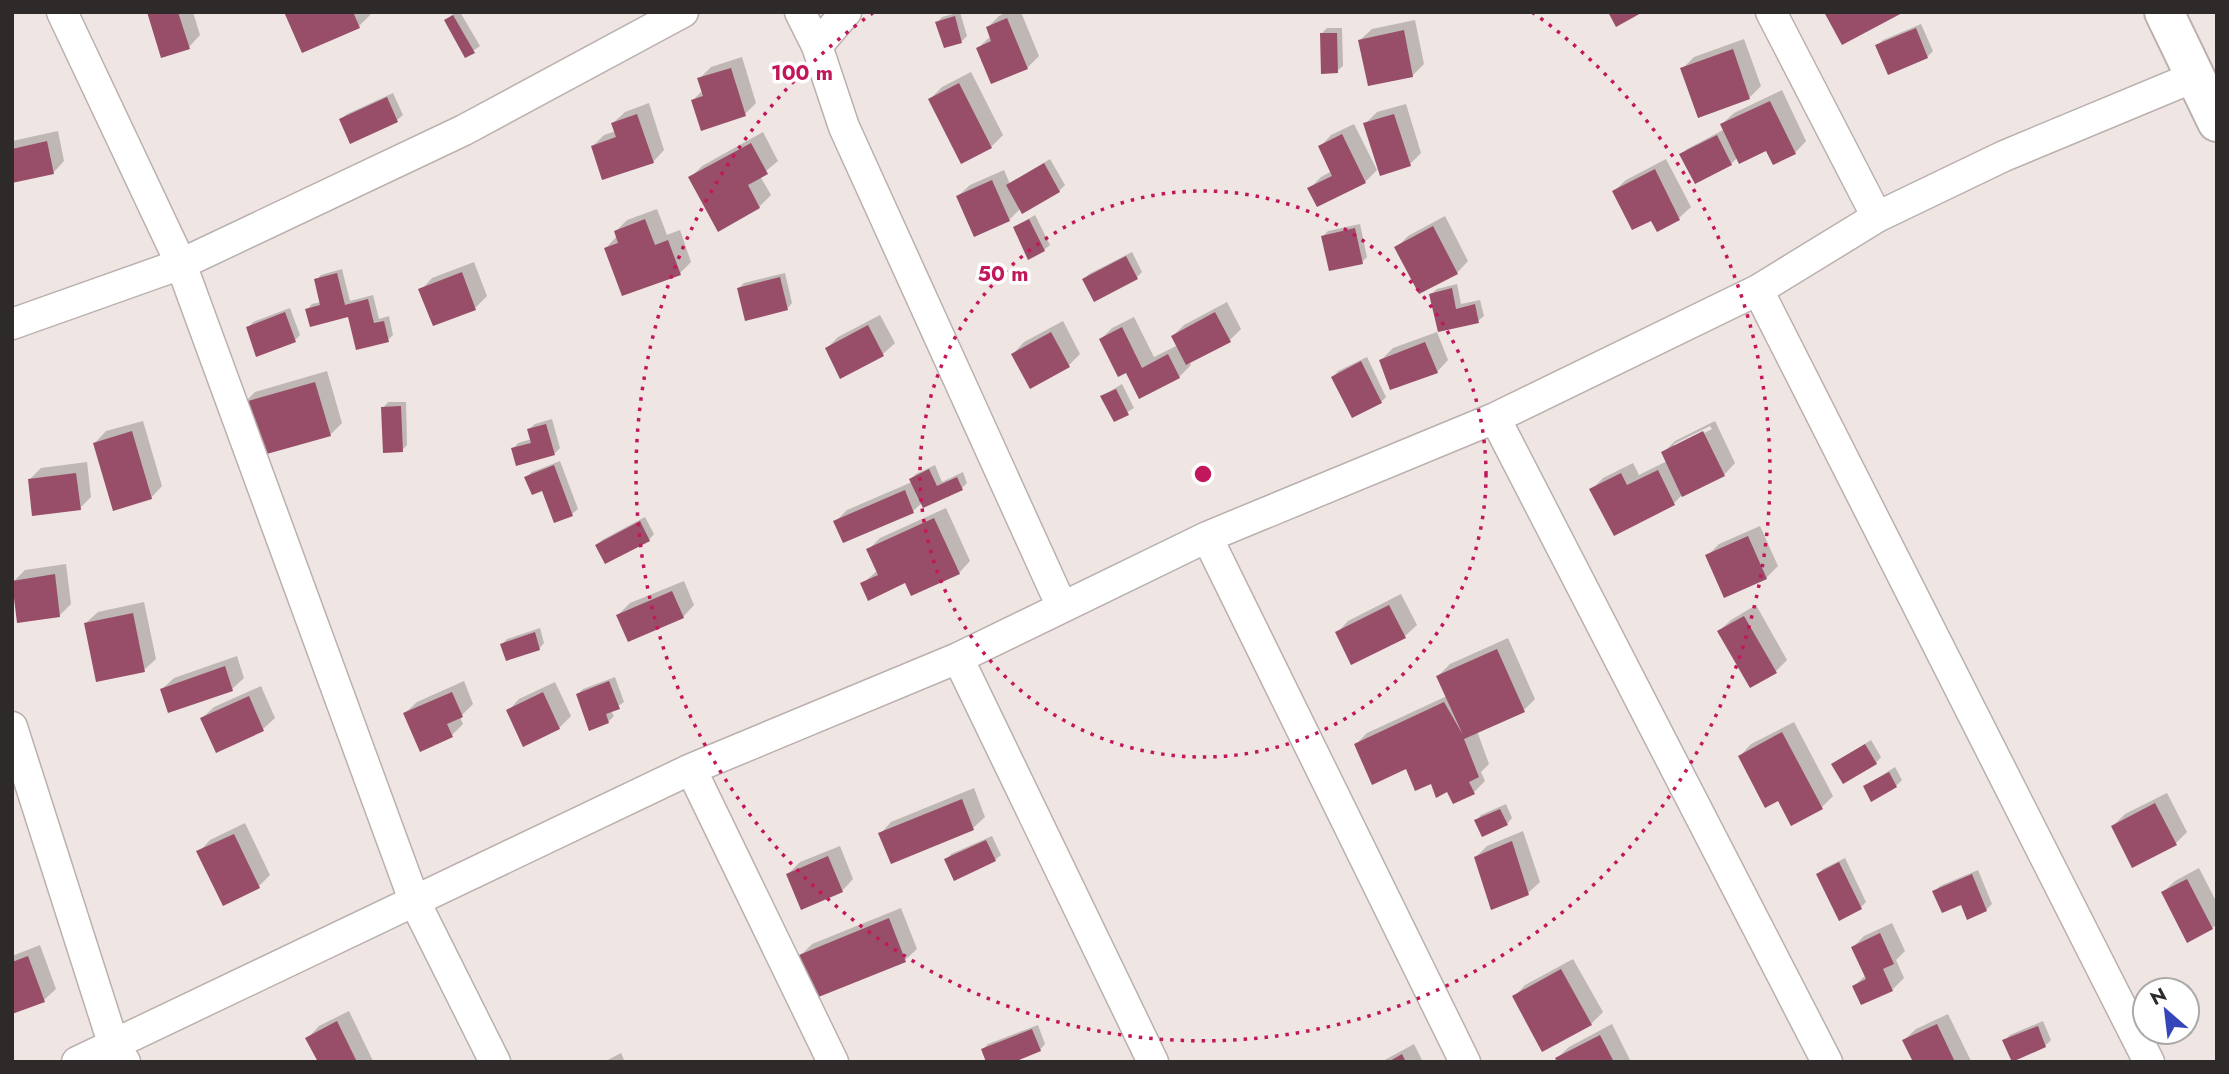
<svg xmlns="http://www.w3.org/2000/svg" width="2229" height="1074" viewBox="0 0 2229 1074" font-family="Jost,sans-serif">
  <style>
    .shadow { fill: #0003; fill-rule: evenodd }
    .building { fill: #984e69 }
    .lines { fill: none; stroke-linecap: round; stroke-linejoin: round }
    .street-casing { stroke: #bab1ae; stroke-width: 33 }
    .secondary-casing { stroke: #bab1ae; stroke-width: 42 }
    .street { stroke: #fff; stroke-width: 30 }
    .secondary { stroke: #fff; stroke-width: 38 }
    .ring { fill: none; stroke: #c2185b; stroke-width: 3.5; stroke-dasharray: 3.5 7 }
    .centre { fill: #c2185b; stroke: #fff; stroke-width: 3.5 }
    .ring-label { font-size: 21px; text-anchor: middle; font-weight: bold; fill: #c2185b; stroke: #fff; stroke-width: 7; stroke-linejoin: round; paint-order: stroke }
  </style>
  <rect width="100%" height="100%" fill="#efe5e2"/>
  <path class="shadow" d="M148 12H193L200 35 189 47Z
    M286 12H370L371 14 359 26 303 51Z
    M456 12H460L480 46 466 56 446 20Z
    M960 12 967 36 962 41 937 22 942 17Z
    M1007 12H1021L1039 56 1027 68 978 48 991 36 988 27 999 16Z
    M1415 20 1424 64 1412 76 1360 40 1372 29Z
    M1921 24 1933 51 1927 57 1877 46 1883 40Z
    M1327 28H1342L1343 66 1337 71 1321 34Z
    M1744 39 1761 86 1749 98 1683 68 1694 57Z
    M742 57 756 103 745 114 693 100 703 90 699 79 711 67Z
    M971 72 1003 135 991 147 962 162 930 99 942 87Z
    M1782 90 1806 141 1795 153 1767 148 1738 157 1731 164 1681 155 1687 149 1725 129 1722 124 1734 113Z
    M393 93 403 115 397 120 351 141 341 119 347 114Z
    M649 103 664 150 653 162 593 146 604 135 616 131 613 123 625 112Z
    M1406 104 1421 153 1410 164 1365 124 1377 112Z
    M1354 124 1377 170 1365 182 1310 188 1321 177 1332 171 1320 147 1331 135Z
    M58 131 64 161 53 173 12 181V141Z
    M763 132 778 161 760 176 771 195 759 207 690 178 702 166Z
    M1050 159 1065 185 1059 191 1021 208 1009 220 958 196 970 185 1004 170 1010 184Z
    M1666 159 1691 207 1679 218 1658 229 1652 219 1614 191 1626 180Z
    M657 209 667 235 680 230 691 262 680 273 606 248 617 236 616 231 627 220Z
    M1035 215 1050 245 1044 250 1015 227Z
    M1445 216 1468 261 1457 273 1397 247 1408 236Z
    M1360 224 1367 257 1362 262 1323 236 1328 231Z
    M1132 252 1142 272 1137 277 1084 279 1089 274Z
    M474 262 487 296 475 308 434 324 421 290 432 278Z
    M342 269 350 301 373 295 379 319 389 316 393 335 388 340 349 315 307 310 312 304 321 302 316 280 321 275Z
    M785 273 792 303 787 309 739 288 744 283Z
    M1457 284 1461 304 1480 300 1484 316 1478 321 1439 330 1431 294 1437 289Z
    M1227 302 1241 329 1230 340 1189 362 1191 365 1179 377 1127 371 1101 339 1112 328 1134 317 1154 357 1178 345 1173 336 1184 325Z
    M290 308 300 335 295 340 248 328 253 322Z
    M880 315 895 343 883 354 841 376 827 348 838 337Z
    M1063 321 1080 354 1069 365 1013 354 1024 342Z
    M1437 332 1448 360 1437 372 1381 360 1393 348Z
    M1367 357 1386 397 1381 402 1333 377 1338 371Z
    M327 371 342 423 331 434 257 455 243 404 255 392Z
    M1122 384 1134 408 1114 420 1102 396Z
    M388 402H406L407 445 402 450 383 408Z
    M552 419 560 448 554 454 513 449 518 443 532 439 529 429 535 424Z
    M143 421 162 486 151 498 95 443 106 431Z
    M1715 421 1735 463 1724 475 1683 494 1674 503 1615 534 1592 489 1603 478 1633 463 1639 475 1667 461 1663 453 1675 441ZM1710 426 1712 429 1674 448V444Z
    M560 461 578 509 572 514 555 521 543 489 526 477 532 472Z
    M87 462 91 497 80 508 29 480 41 468Z
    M935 465 942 482 963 472 967 483 962 488 922 503 913 511 836 521 847 510 912 482 911 479 916 474Z
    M946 508 970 561 959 573 905 581 862 584 878 570 868 550 880 538Z
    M645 517 654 534 649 540 597 545 602 540Z
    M1760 526 1778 566 1766 578 1707 556 1719 544Z
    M66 564 71 604 59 616 14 581 25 570Z
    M684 581 694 605 683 617 618 615 630 603Z
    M1401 594 1417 625 1405 636 1352 663 1337 633 1348 621Z
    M144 602 156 659 144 670 86 623 98 612Z
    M1756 605 1787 660 1776 671 1719 631 1731 620Z
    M540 628 544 643 539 649 502 644 507 639Z
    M1508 638 1535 699 1524 710 1477 731 1489 764 1481 772 1485 781 1474 792 1448 789 1407 767 1356 744 1367 733 1447 696 1438 676 1450 664Z
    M237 656 244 678 232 689H162L174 678Z
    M615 677 624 702 611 711 614 716 608 722 578 694 583 689Z
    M464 681 473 704 460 717 463 724 452 735 405 713 417 702Z
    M555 682 571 716 559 728 508 711 519 699Z
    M261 686 275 718 263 729 202 718 214 707Z
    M1794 722 1833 796 1822 807 1779 799 1740 756 1751 744Z
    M1871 740 1881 757 1876 763 1833 764Z
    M1895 767 1902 780 1896 786H1865Z
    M974 788 985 817 973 828 891 862 880 834 891 822Z
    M2167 793 2187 832 2176 843 2113 826 2125 814Z
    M1506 804 1512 818 1507 824 1476 821 1481 815Z
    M245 823 270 875 259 886 199 852 210 840Z
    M1523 831 1540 882 1528 893 1476 857 1487 846Z
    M992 836 1001 855 995 860H946L951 854Z
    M840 846 853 879 842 891 788 874 800 862Z
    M1845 858 1866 902 1861 907 1818 874 1823 869Z
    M2199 868 2217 903V924L2212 928 2163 892 2175 881Z
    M1978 870 1992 904 1986 910 1934 892 1940 886Z
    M901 908 917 949 905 960 817 996 801 955 812 944Z
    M1892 923 1905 951 1896 960 1904 978 1892 990 1854 986 1866 975 1853 947 1864 936Z
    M40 945 56 989 44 1000 12 1012V956Z
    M1573 959 1603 1012 1591 1024 1514 997 1525 985Z
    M349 1011 373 1061 320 1062 308 1038 319 1026Z
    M1948 1014 1971 1061 1914 1062 1904 1040 1916 1029Z
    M2043 1021 2051 1040 2045 1046 2004 1041 2010 1035Z
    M1612 1024 1631 1062H1559L1557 1058 1569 1047Z
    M1038 1025 1045 1044 1040 1050 983 1049 988 1044Z
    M1414 1044 1423 1062H1381Z
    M621 1053 625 1062H604Z"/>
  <path class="building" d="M147 12H178L190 49 161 58Z
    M284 12H353L360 28 302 53Z
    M1608 12H1643L1616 27Z
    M1824 12H1904L1842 45Z
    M453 15 475 53 465 58 444 20Z
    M955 16 962 43 944 48 935 22Z
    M1007 18 1028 69 991 84 976 48 991 41 986 27Z
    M1916 28 1928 58 1888 75 1875 45Z
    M1404 30 1413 77 1368 86 1358 40Z
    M1320 33H1337L1338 73 1321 74Z
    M1733 49 1750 99 1698 118 1680 68Z
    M731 68 746 116 701 131 691 100 703 96 697 78Z
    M959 83 992 148 961 164 928 99Z
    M387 97 398 122 350 144 339 119Z
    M1770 101 1796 154 1773 165 1766 151 1739 164 1720 124Z
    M637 114 654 163 602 180 591 146 616 137 611 123Z
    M1394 114 1411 166 1380 176 1363 123Z
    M1342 134 1366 183 1317 207 1307 188 1332 176 1318 146Z
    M1717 135 1732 165 1695 184 1679 154Z
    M47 141 54 174 12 183V149Z
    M751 143 768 174 748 185 760 208 718 232 688 177Z
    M1044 163 1060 192 1022 214 1006 185Z
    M1655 169 1680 220 1657 232 1651 221 1632 230 1612 191Z
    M992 180 1010 221 974 237 956 196Z
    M645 219 655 245 668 240 681 275 622 296 604 248 618 243 614 231Z
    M1029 219 1045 251 1028 260 1013 227Z
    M1433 226 1458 274 1419 294 1394 247Z
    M1355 228 1363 264 1329 271 1321 236Z
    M1126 256 1138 279 1094 302 1082 279Z
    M462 272 476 310 433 326 418 289Z
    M337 273 345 305 368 299 374 323 384 321 389 342 356 350 348 317 310 327 305 309 320 305 314 279Z
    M780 277 788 310 745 321 737 288Z
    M1452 288 1456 309 1475 304 1479 323 1438 332 1429 294Z
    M285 312 296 342 256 357 246 327Z
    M1215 312 1231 342 1186 365 1171 336Z
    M868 325 884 356 840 379 825 348Z
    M1122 327 1142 368 1168 354 1180 378 1139 399 1126 373 1118 377 1099 339Z
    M1051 332 1070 367 1030 389 1011 354Z
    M1425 342 1438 373 1390 390 1379 360Z
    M1361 361 1382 403 1352 418 1331 377Z
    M315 382 331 436 256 457 241 403Z
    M1116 389 1129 415 1114 422 1100 396Z
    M401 406 403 452 383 453 381 407Z
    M546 424 555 455 516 466 511 448 531 443 527 429Z
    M132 431 152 499 113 511 93 443Z
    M1703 431 1725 476 1682 497 1661 452Z
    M554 465 573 516 554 523 542 491 532 495 524 477Z
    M929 469 937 486 957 477 963 490 923 508 909 479Z
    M1658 470 1675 505 1614 536 1589 489 1621 473 1627 485Z
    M76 473 81 510 32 516 28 479Z
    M905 490 914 513 843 543 833 521Z
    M934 518 960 574 911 596 905 583 868 601 860 583 878 575 866 549Z
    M640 521 650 541 605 564 595 545Z
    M1748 536 1767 579 1724 598 1705 555Z
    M55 574 60 617 17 623 12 581Z
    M672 591 684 618 628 642 616 615Z
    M1389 605 1406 638 1351 665 1335 632Z
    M133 613 145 672 96 682 84 623Z
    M1744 616 1777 673 1750 688 1717 631Z
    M535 632 540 650 506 661 500 644Z
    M1497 649 1525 712 1464 739 1479 777 1469 782 1475 794 1453 804 1447 792 1436 798 1431 784 1415 791 1406 769 1372 785 1354 744 1444 702 1463 735 1436 676Z
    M225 666 233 691 168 713 160 689Z
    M609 681 620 709 606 714 609 723 589 731 576 694Z
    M452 692 463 717 447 724 453 737 420 752 403 713Z
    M543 692 560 729 523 747 506 710Z
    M249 696 264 731 216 753 200 718Z
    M1782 732 1823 809 1791 826 1778 801 1765 808 1738 756Z
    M1865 744 1877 764 1843 784 1831 764Z
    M1889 772 1897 787 1871 802 1863 786Z
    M962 799 974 830 891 864 878 833Z
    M2155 803 2177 845 2132 868 2111 826Z
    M1500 809 1508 825 1482 837 1474 820Z
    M234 834 260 888 223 906 196 851Z
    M986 840 996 861 954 881 944 859Z
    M1512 841 1529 895 1491 910 1474 857Z
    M828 856 843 892 801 910 786 874Z
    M1839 862 1862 909 1839 921 1816 874Z
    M1972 874 1987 911 1967 920 1961 905 1942 913 1932 891Z
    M2187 879 2213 929 2187 943 2161 892Z
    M889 918 906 962 816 998 799 955Z
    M1880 933 1894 964 1883 969 1893 991 1861 1005 1852 986 1866 979 1851 947Z
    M28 956 45 1002 12 1014V962Z
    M1561 969 1592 1025 1542 1052 1512 996Z
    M337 1021 357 1062H318L305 1038Z
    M1937 1024 1955 1062H1913L1902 1040Z
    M2038 1026 2046 1047 2012 1062 2002 1040Z
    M1032 1029 1041 1051 1014 1062H986L981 1049Z
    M1600 1035 1614 1062H1557L1555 1058Z
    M1402 1054 1406 1062H1388Z"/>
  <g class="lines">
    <g class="street-casing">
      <path id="street" d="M62 12 181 264 414 900 495 1062
        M800 12 817 46 844 127 1062 607
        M1771 12 1877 217
        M817 46 846 12
        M1758 290 2149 1062
        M12 324 181 264 464 130 683 12
        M1495 418 1827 1062
        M1207 537 1465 1062
        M958 658 1153 1062
        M12 727 113 1043 125 1062
        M691 769 833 1062
        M77 1062 691 769 958 658 1207 537 1495 418 1758 290 1877 217 2004 156 2194 77"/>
    </g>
    <g class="secondary-casing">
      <path id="secondary" d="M2164 12 2217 122"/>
    </g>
    <use href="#street" class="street"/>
    <use href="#secondary" class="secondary"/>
  </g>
  <g class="ring">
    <circle cx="1203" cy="474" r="283"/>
    <path d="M1532 12A567 567 0 1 1 874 12"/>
  </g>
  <circle cx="1203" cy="474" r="10" class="centre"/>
  <g class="ring-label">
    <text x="802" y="80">100 m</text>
    <text x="1003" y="281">50 m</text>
  </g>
  <rect width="2229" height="1074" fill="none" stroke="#2e2a29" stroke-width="28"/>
  <g transform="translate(2166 1011) rotate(332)"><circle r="33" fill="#ffffff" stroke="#abaaa9" stroke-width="2"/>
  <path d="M0-5L12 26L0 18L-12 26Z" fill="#3446b9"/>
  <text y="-10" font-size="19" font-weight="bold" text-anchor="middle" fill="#2e2a29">N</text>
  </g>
</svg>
